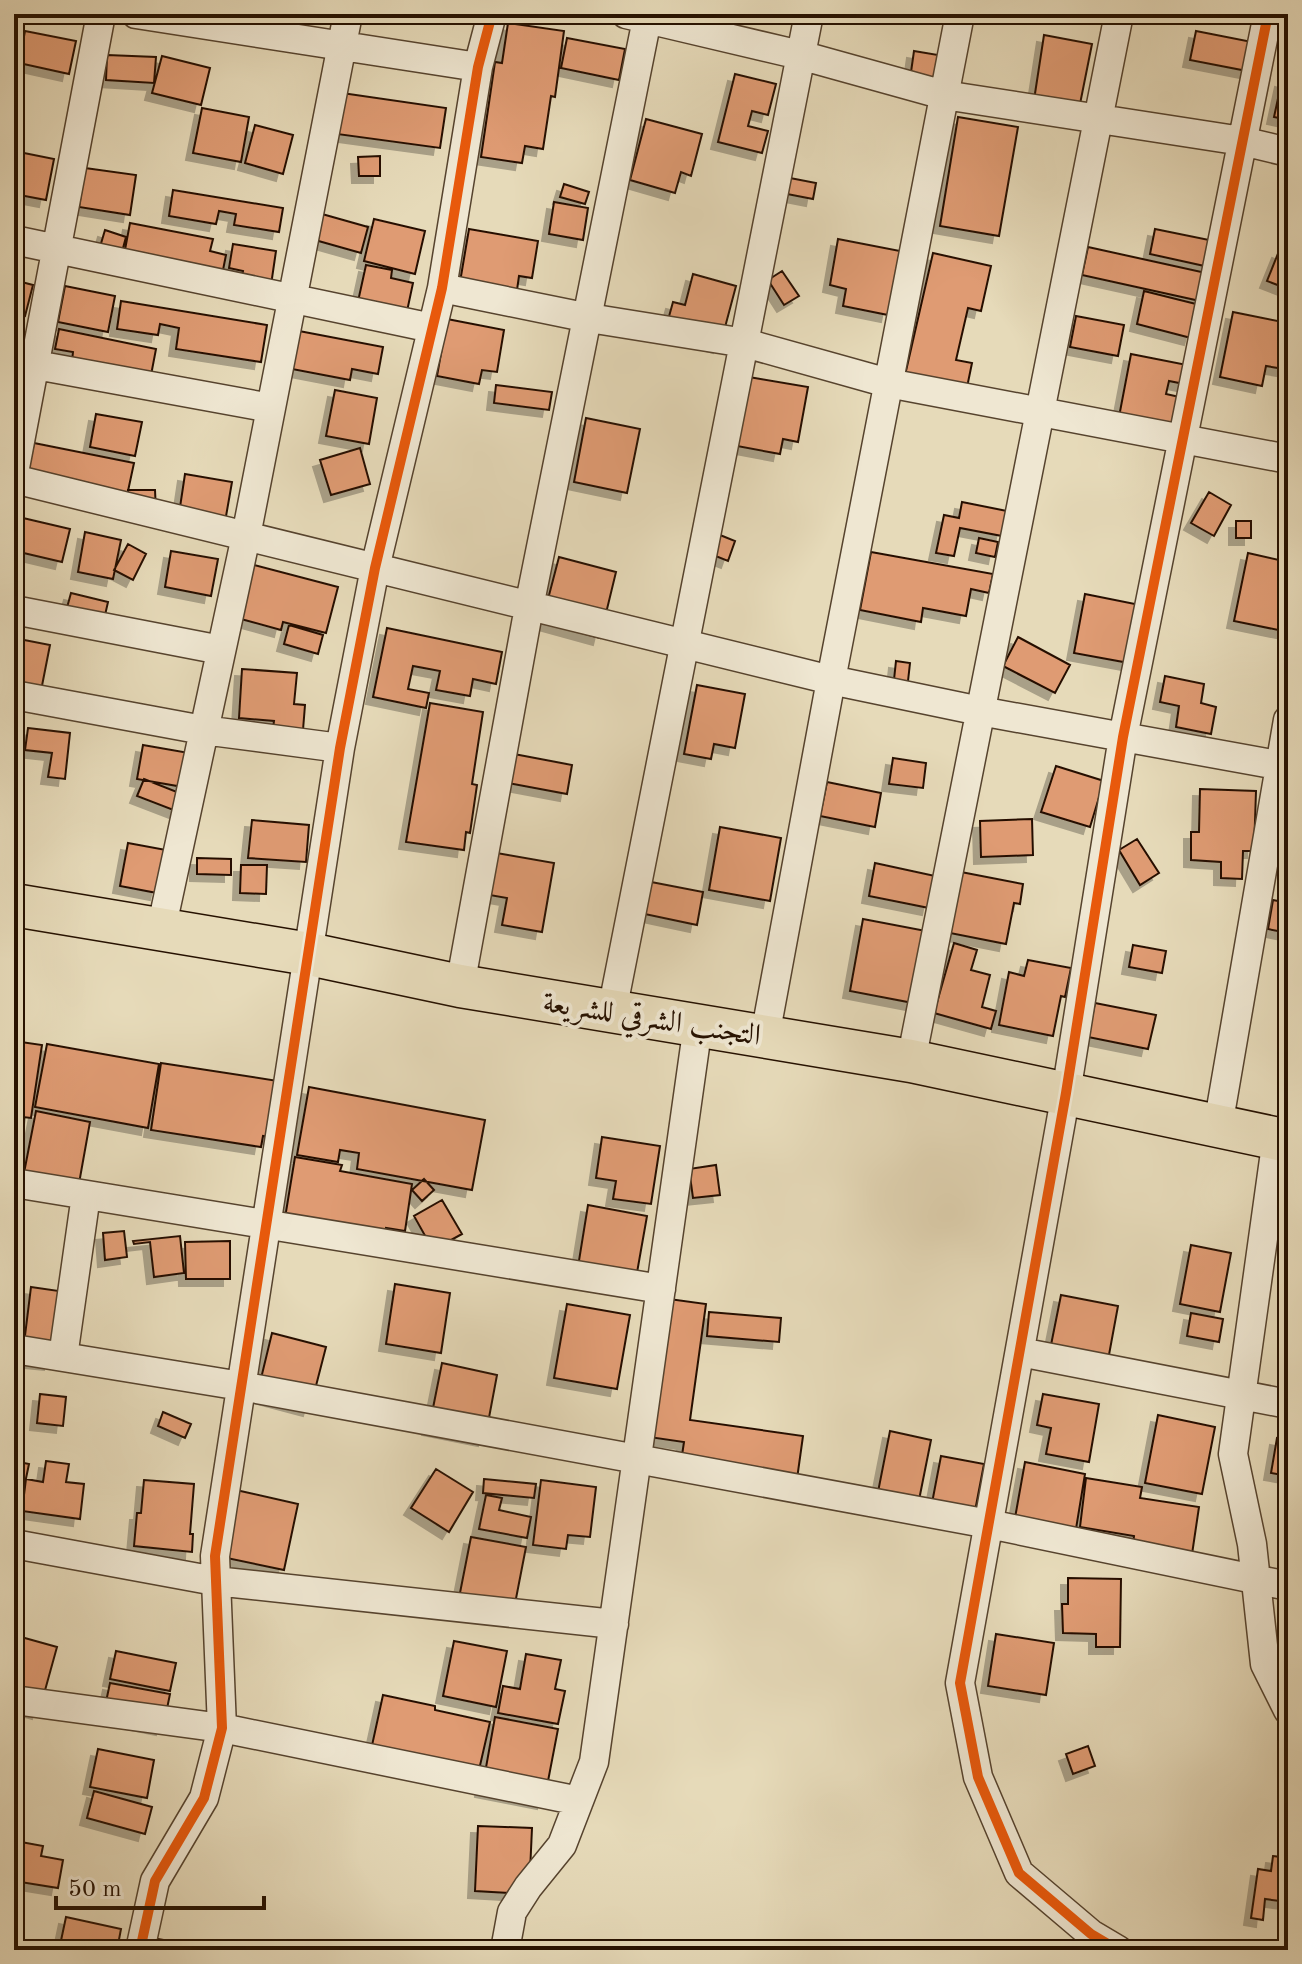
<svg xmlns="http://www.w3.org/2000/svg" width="1302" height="1964" viewBox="0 0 1302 1964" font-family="'Old Standard TT',Amiri,serif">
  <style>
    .building { fill: #df9b73; stroke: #261100; stroke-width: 2; filter: url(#shadow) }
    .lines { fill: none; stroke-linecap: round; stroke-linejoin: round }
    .street-casing { stroke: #56432e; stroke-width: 31 }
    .primary-casing { stroke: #261100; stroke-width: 45 }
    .street { stroke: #efe7d2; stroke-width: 28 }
    .primary { stroke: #e6dab9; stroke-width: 42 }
    .cycleway-casing { stroke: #efe7d2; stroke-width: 15 }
    .cycleway { stroke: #e8590c; stroke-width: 10 }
    .labels { text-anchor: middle; stroke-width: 8; stroke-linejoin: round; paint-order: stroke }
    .street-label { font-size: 30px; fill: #261100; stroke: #efe7d2 }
  </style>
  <defs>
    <filter id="shadow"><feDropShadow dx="-7" dy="7" stdDeviation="0" flood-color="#0004"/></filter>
  </defs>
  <rect width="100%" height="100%" fill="#e6dab9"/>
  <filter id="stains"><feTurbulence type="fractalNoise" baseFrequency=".0025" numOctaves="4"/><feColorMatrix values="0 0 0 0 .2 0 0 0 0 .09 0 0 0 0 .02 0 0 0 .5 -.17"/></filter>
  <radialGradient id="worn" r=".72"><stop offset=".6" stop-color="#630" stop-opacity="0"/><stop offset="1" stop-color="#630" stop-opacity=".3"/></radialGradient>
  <path class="building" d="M666 14H730L726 34Z
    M508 23 564 31 555 97 551 96 543 149 525 146 522 163 481 157 495 62 502 63Z
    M25 31 76 41 69 74 19 63Z
    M1196 31 1252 42 1247 71 1190 60Z
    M1044 35 1092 44 1079 109 1034 100Z
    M567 38 625 49 619 80 561 68Z
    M914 51 938 55 934 83 910 79Z
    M107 55 156 57 154 83 106 80Z
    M162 56 210 68 201 105 152 93Z
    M735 74 776 84 768 115 752 111 748 126 768 131 762 153 718 142Z
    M1282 80 1288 82V120L1274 117Z
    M342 93 446 108 440 148 337 134Z
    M202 108 249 117 241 162 193 153Z
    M958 117 1018 127 999 236 940 226Z
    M646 119 702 134 691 176 681 172 675 193 630 180Z
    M255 125 293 135 283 174 245 163Z
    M14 151 54 159 46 200 14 194Z
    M380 156V176H359L358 157Z
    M85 168 136 175 130 215 79 207Z
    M790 178 816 183 813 199 787 194Z
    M564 184 589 192 585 204 560 197Z
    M173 190 283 208 279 232 234 225 236 214 219 211 216 224 169 216Z
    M554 202 588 208 583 240 549 234Z
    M322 214 368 227 361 253 315 240Z
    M374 219 425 231 415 274 364 261Z
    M130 223 213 239 210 251 226 255 220 285 122 266Z
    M469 229 538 241 532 278 519 276 516 297 459 288Z
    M1155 229 1214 241 1209 267 1150 254Z
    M105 230 126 237 119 263 97 257Z
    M838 239 900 251 888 315 843 306 846 289 830 285Z
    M233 244 276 251 270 292 240 286 243 271 229 268Z
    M1088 247 1206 273 1200 301 1082 275Z
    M1279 251 1288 255V289L1267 281Z
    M933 253 991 266 981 311 968 308 956 360 972 363 965 397 903 384Z
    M366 265 392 270 391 278 413 283 406 316 357 306Z
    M782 271 799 296 784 305 768 280Z
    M693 274 736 286 720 346 665 331 673 302 685 305Z
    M14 280 33 285 25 316 14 313Z
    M65 286 115 296 108 332 58 322Z
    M1144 291 1200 305 1191 338 1137 324Z
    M121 301 267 325 261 362 176 349 179 328 160 324 158 335 117 329Z
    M1233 312 1288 323V349L1284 369 1266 366 1262 386 1220 377Z
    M1076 316 1124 325 1118 356 1070 347Z
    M447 319 504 330 497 372 482 370 479 384 437 376Z
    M14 325 21 327 14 359Z
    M59 329 156 349 148 391 72 361 73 352 55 349Z
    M299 331 383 347 378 374 352 369 350 380 292 369Z
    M1131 354 1192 366 1189 385 1169 381 1166 394 1184 398 1177 433 1118 422Z
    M749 377 808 387 798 442 783 439 780 454 737 446Z
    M496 385 552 392 549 410 494 403Z
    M335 390 377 398 369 444 326 436Z
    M96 414 142 422 135 456 90 447Z
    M586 418 640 429 627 493 574 482Z
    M34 443 134 463 125 505 25 486Z
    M360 448 370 484 331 495 320 460Z
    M185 474 232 482 225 522 179 514Z
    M128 490H155L156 512H128Z
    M1209 492 1231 505 1214 536 1191 523Z
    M962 502 1007 511 1002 536 960 528 954 556 936 553 944 515 959 518Z
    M23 518 70 529 62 562 15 551Z
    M1236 521H1251V538H1236Z
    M85 532 121 540 113 579 78 572Z
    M720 535 735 541 728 561 713 555Z
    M979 538 998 542 995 557 976 553Z
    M128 544 146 554 133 580 114 570Z
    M171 551 218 559 211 596 165 587Z
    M871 552 993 574 989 593 971 589 966 616 923 608 921 622 860 610Z
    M1248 553 1288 562V632L1234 621Z
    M559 557 616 572 600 638 542 622Z
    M254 565 338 587 326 633 283 622 281 630 241 619Z
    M71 593 108 602 103 624 65 615Z
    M1085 594 1140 605 1129 663 1074 653Z
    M289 625 323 635 318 654 284 644Z
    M387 628 502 652 496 684 473 679 470 696 436 690 440 671 413 666 408 689 429 693 426 708 373 697Z
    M1018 637 1070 665 1055 693 1003 666Z
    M14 638 50 645 39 701 14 696Z
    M896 661 910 663 907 690 893 689Z
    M242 669 297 673 294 704 305 705 303 730 273 728 274 721 239 718Z
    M1165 676 1204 684 1201 703 1216 707 1211 734 1176 727 1179 706 1160 702Z
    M697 685 745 694 735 748 714 744 711 759 684 754Z
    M430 703 483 712 472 784 477 785 470 833 466 832 464 850 406 842Z
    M28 728 70 733 65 779 48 777 52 753 25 750Z
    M143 745 189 753 183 787 137 779Z
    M514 754 572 765 567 794 508 783Z
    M893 758 926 763 923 788 889 784Z
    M1056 766 1104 781 1090 827 1041 812Z
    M144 779 182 794 176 811 137 796Z
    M827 782 881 793 875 827 820 816Z
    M1200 789 1256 791 1254 851H1243L1242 879 1221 878V862L1191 860V832H1199Z
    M1032 819 1033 855 981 857 980 821Z
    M252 820 309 825 306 862 248 858Z
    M720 827 781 838 770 901 709 890Z
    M1137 839 1159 873 1140 885 1119 850Z
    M128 843 166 850 157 893 120 886Z
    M491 852 554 863 542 932 502 925 507 898 484 894Z
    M197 858 231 859V875L197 874Z
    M875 863 935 876 929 908 869 896Z
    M241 865H267L266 894 240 893Z
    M961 872 1023 884 1020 904 1014 903 1006 944 950 933Z
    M646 881 703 892 697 925 640 913Z
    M1273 900 1288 903V933L1268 929Z
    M863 919 926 931 913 1003 850 991Z
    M954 943 977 950 971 970 990 975 982 1007 996 1011 991 1029 934 1013Z
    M1133 945 1166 951 1162 973 1129 967Z
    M1028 960 1071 968 1065 997 1061 996 1053 1036 999 1025 1009 972 1024 976Z
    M1095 1003 1156 1015 1148 1049 1088 1037Z
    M14 1041 42 1045 31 1118 14 1116Z
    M47 1044 159 1064 148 1128 35 1107Z
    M161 1063 278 1081 270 1137 263 1136 261 1147 151 1130Z
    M309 1087 485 1120 472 1190 357 1169 359 1153 340 1150 338 1162 297 1155Z
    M36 1111 90 1122 78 1189 23 1178Z
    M602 1137 660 1146 651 1204 613 1199 616 1181 596 1178Z
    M295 1157 342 1165 340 1171 412 1184 405 1231 386 1228 384 1241 284 1224Z
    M716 1165 720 1195 693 1198 689 1169Z
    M424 1179 434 1190 422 1201 412 1190Z
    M442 1200 462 1234 433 1250 414 1216Z
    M588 1205 647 1216 635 1284 577 1273Z
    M124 1231 127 1257 105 1260 103 1233Z
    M180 1236 184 1273 154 1277 150 1242 134 1244 133 1241Z
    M230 1241V1279H186L185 1242Z
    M1191 1245 1231 1253 1220 1312 1180 1304Z
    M395 1284 450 1293 441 1353 386 1344Z
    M31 1287 59 1291 51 1363 22 1360Z
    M1061 1295 1118 1306 1106 1371 1048 1360Z
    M669 1299 706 1304 690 1420 803 1436 797 1479 681 1462 684 1442 649 1437Z
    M567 1304 630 1315 617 1389 554 1378Z
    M709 1312 781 1318 779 1342 707 1336Z
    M1191 1313 1223 1319 1219 1342 1187 1336Z
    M272 1333 326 1347 310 1409 257 1395Z
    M442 1363 497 1375 485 1439 429 1428Z
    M40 1394 66 1397 63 1426 37 1423Z
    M1043 1394 1099 1404 1089 1462 1046 1454 1051 1428 1037 1425Z
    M163 1412 191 1424 185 1438 158 1426Z
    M1158 1415 1215 1427 1202 1494 1145 1483Z
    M890 1431 931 1440 918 1505 877 1497Z
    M1277 1438 1288 1440V1476L1271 1473Z
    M941 1456 984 1464 975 1511 932 1503Z
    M14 1461 29 1464 14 1536Z
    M46 1461 69 1464 66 1482 84 1484 80 1519 22 1511 26 1479 43 1482Z
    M1025 1462 1085 1474 1074 1541 1013 1529Z
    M436 1469 473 1492 449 1532 411 1508Z
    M1086 1478 1142 1487 1140 1498 1199 1507 1191 1561 1132 1552 1134 1536 1080 1527Z
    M484 1479 536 1484 534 1498 483 1493Z
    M144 1480 194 1484 190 1534H193L192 1552 134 1546 137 1513H141Z
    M541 1480 596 1487 590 1537 568 1535 566 1549 533 1545Z
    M236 1490 298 1504 284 1570 222 1557Z
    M486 1495 502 1498 499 1510 531 1517 527 1538 479 1529Z
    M471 1537 526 1547 513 1614 458 1603Z
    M1068 1578 1121 1579 1120 1647H1096V1634L1063 1633 1062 1604H1068Z
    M996 1634 1054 1643 1046 1695 988 1686Z
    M14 1635 57 1647 39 1712 14 1705Z
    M454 1641 507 1651 496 1707 443 1696Z
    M116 1651 176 1663 170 1691 110 1679Z
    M526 1654 561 1660 555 1689 565 1691 558 1724 498 1713 503 1686 520 1689Z
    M110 1683 170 1694 163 1728 103 1716Z
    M383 1695 435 1706V1710L490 1722 476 1783 371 1750Z
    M495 1717 558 1729 544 1802 482 1790Z
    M1088 1746 1095 1766 1073 1774 1066 1754Z
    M98 1749 154 1760 147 1798 90 1787Z
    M94 1791 152 1807 145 1834 87 1818Z
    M478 1826 532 1828 529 1894 475 1891Z
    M21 1842 43 1846 41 1856 63 1860 58 1888 14 1881Z
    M1273 1856 1288 1858V1902L1265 1899 1263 1920 1251 1918 1258 1869 1271 1871Z
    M66 1917 121 1929 117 1950H59Z
    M158 1939 215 1949V1950H156Z"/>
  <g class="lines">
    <g class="street-casing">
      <path id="street" d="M136 14 478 67
        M626 14 800 55 944 95 1242 141 1288 152
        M14 240 432 328
        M442 288 589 318 745 343 888 383 1288 459
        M14 361 271 408
        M14 473 101 14
        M14 479 831 680 980 711 1288 767
        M14 610 221 650
        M14 695 203 730 340 748
        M161 930 246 536 348 14
        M460 986 529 607 648 14
        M612 1011 809 14
        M765 1036 831 680 960 14
        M911 1061 1119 14
        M1218 1126 1288 720
        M1277 1138 1233 1454 1252 1544 1265 1664 1288 1710
        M14 1183 661 1289
        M14 1349 241 1386 989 1524 1288 1586
        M1020 1352 1288 1404
        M63 1357 86 1195
        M14 1544 215 1581 614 1624
        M14 1700 222 1728 579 1801
        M140 1950 155 1881 204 1798 222 1728 215 1556 340 748 375 568 442 288 478 67 492 14
        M505 1950 512 1912 528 1887 562 1845 594 1762 698 1025
        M1118 1950 1091 1934 1019 1873 978 1777 960 1683 1066 1093 1123 737 1268 14"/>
    </g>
    <g class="primary-casing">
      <path id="primary" d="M14 905 309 954 460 986 911 1061 1288 1141"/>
    </g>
    <use href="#street" class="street"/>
    <use href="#primary" class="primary"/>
    <g class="cycleway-casing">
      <path id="cycleway" d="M140 1950 155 1881 204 1798 222 1728 215 1556 340 748 375 568 442 288 478 67 492 14
        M1118 1950 1091 1934 1019 1873 978 1777 960 1683 1066 1093 1123 737 1268 14"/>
    </g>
    <use href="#cycleway" class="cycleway"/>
  </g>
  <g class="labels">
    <g class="street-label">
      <text transform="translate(652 1018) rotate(9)" y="10">التجنب الشرقي للشريعة</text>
    </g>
  </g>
  <rect width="1302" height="1964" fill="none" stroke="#e6dab9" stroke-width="48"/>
  <rect x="16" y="16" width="1270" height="1932" fill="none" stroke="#261100" stroke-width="4"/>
  <rect x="24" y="24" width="1254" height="1916" fill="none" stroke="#261100" stroke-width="2"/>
  <path d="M56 1896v12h208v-12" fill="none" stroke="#261100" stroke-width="4"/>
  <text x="68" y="1896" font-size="24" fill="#261100" stroke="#efe7d2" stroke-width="6" paint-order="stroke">50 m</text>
  <rect width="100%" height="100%" filter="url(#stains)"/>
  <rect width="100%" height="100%" fill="url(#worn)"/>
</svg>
